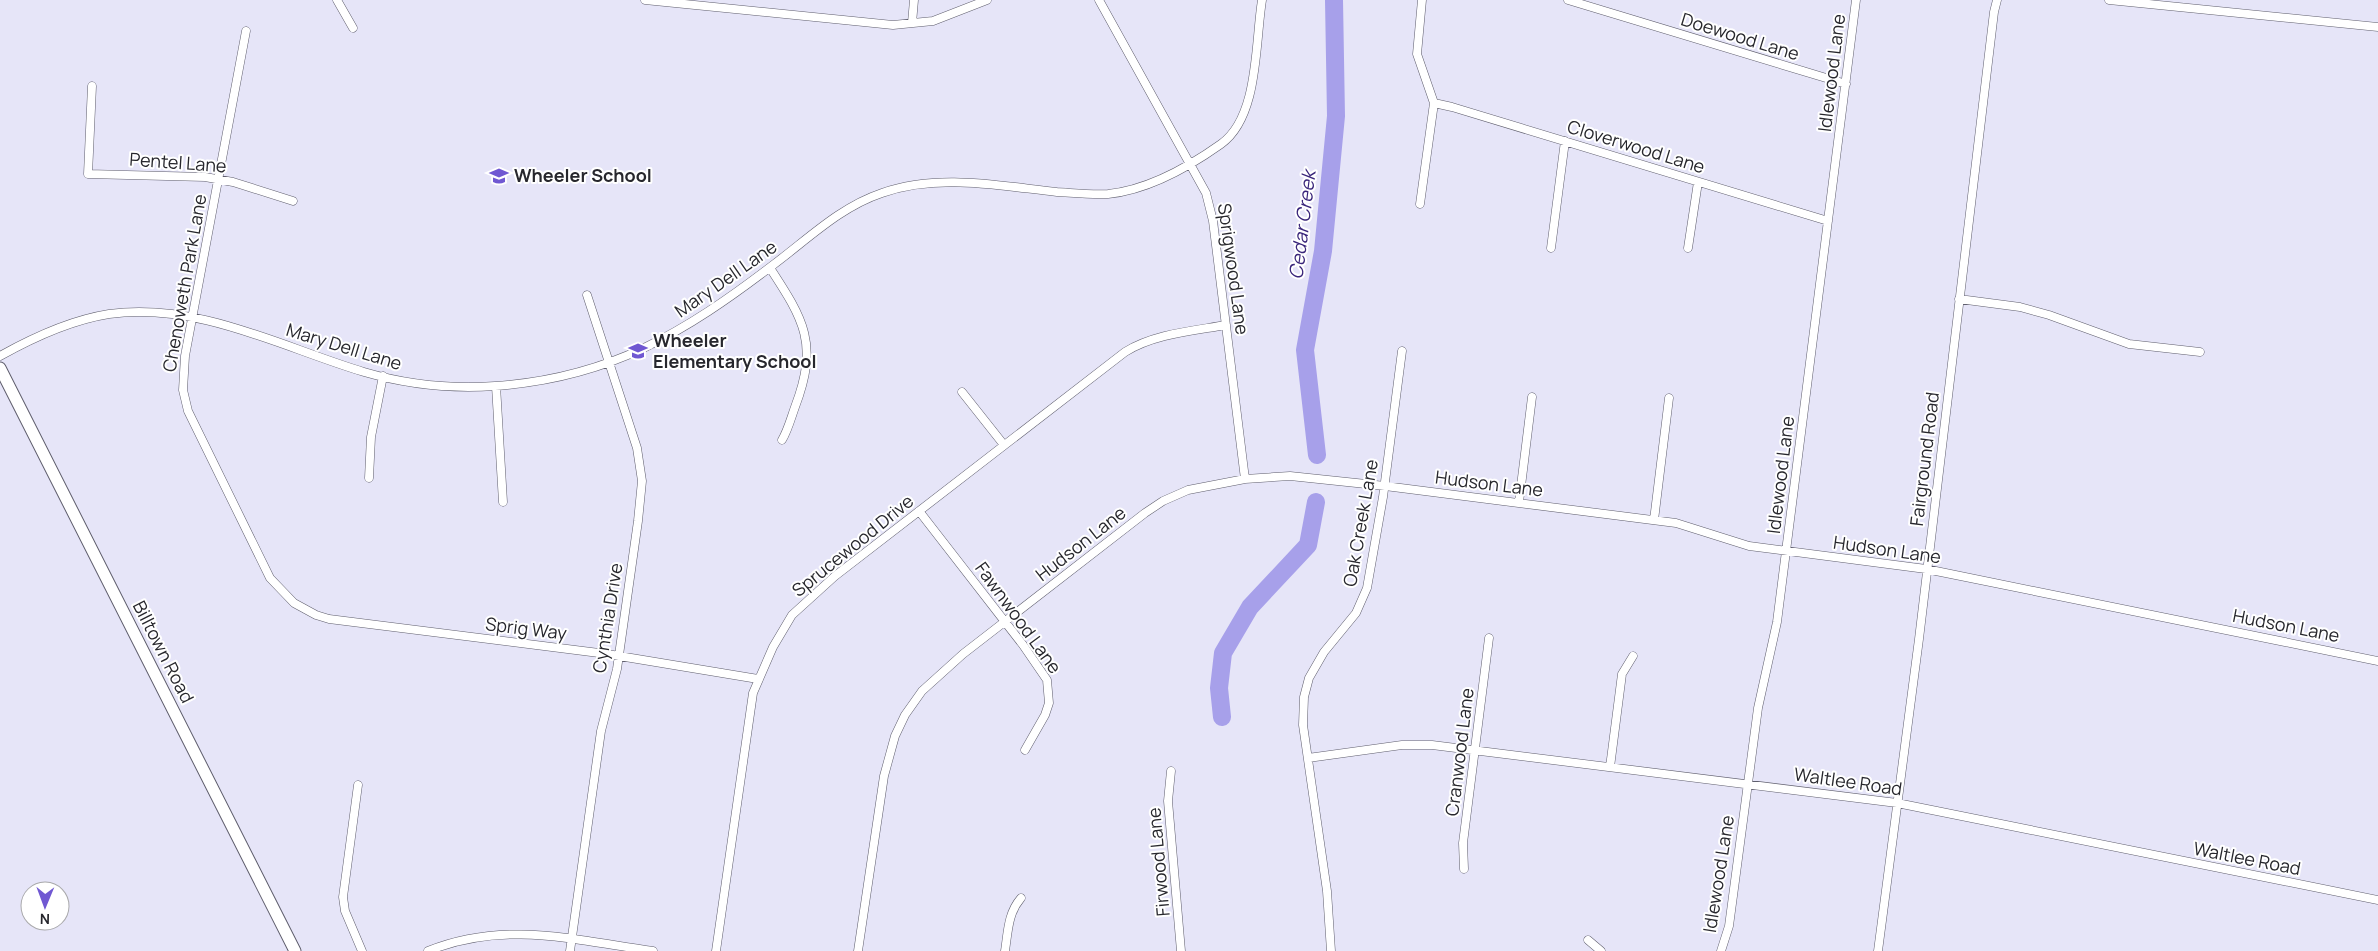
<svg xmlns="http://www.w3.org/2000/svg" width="2378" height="951" viewBox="0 0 2378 951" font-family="Manrope,sans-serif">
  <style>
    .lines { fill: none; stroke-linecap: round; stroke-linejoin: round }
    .river { stroke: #a7a0ea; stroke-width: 18 }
    .street-casing { stroke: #5f5e6d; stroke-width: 9 }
    .secondary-casing { stroke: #5f5e6d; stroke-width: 13 }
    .street { stroke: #fff; stroke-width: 8 }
    .secondary { stroke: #fff; stroke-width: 11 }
    .labels { text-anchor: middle; stroke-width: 4; stroke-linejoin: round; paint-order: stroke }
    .street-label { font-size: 18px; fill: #27272d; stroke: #fff }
    .poi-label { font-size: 18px; font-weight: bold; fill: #27272d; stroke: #fff; text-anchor: start }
    .water-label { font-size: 19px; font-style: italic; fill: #39257a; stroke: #fff }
  </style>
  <rect width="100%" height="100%" fill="#e6e5f8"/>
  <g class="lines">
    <path class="river" d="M1317 455 1305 350 1323 251 1336 116 1334 0
      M1222 717 1219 688 1223 653 1250 607 1308 545 1316 502"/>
    <g class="street-casing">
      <path id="street" d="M337 0 353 28
        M645 0 893 25 933 21 987 0
        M1099 0 1206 193 1213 221 1245 479
        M1568 0 1846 84
        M2109 0 2378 27
        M912 23 914 0
        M246 31 185 356 183 390 188 411 270 578 294 603 316 615 329 619 607 654 758 679
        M92 86 88 174 205 177 233 182 293 201
        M1434 103 1452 107 1828 221
        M1420 204 1434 103 1417 54 1422 0
        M1551 248 1565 141
        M1688 248 1698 182
        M770 268C804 320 819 344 795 407 791 418 788 430 782 440
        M1959 299 2020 307 2049 315 2129 344 2200 352
        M0 356C34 337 71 320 109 314 199 302 281 347 364 372 405 384 452 389 495 386 610 378 684 333 773 265 808 239 840 207 882 193 938 173 1000 186 1057 192 1074 193 1091 195 1108 194 1148 190 1190 166 1221 144 1259 117 1255 43 1262 0
        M496 386 503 502
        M962 392 1004 445
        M369 478 371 437 383 376
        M1519 502 1532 397
        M919 511 1023 645 1047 680 1049 703 1045 715 1025 750
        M1654 520 1669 398
        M1308 758 1402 745H1432L1897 803 2378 900
        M1610 767 1622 674 1633 656
        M1171 771 1168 801 1181 951
        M358 785 343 897 345 911 362 951
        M1464 869 1463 843 1489 638
        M1588 940 1601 951
        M428 951C505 920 574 940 653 951
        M570 951 601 731 617 669 638 521 642 481 637 448 587 295
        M716 951 753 693 773 647 792 615 835 576 1125 352C1154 334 1192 331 1226 325
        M858 951 884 776 895 736 905 715 922 691 963 654 1145 513 1163 501 1188 490 1245 479 1290 476 1385 486 1676 523 1749 546 1926 569 2378 661
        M1005 951C1008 931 1008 913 1021 898
        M1331 951 1327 891 1303 725 1304 697 1309 678 1324 652 1356 613 1367 588 1383 497 1402 351
        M1721 951 1729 926 1758 708 1777 622 1856 0
        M1878 951 1919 639 1994 12 1997 0"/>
    </g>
    <g class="secondary-casing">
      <path id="secondary" d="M0 368 295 951"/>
    </g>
    <use href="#street" class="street"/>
    <use href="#secondary" class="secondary"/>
  </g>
  <defs>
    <g id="school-bare" transform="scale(1.5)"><path d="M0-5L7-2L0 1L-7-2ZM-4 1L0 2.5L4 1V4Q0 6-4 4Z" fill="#7058d2" stroke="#fff" stroke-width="2.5" paint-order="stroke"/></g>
  </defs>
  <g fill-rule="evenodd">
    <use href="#school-bare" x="499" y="176"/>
    <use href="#school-bare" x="638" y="351"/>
  </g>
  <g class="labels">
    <g class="street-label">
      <text transform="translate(1740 37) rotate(17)" y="6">Doewood Lane</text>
      <text transform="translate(1832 73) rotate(-83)" y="6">Idlewood Lane</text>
      <text transform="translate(1636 147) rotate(17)" y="6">Cloverwood Lane</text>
      <text transform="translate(178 163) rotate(4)" y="6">Pentel Lane</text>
      <text transform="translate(1233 269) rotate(82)" y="6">Sprigwood Lane</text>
      <text transform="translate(726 279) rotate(-35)" y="6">Mary Dell Lane</text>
      <text transform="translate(185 283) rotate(-80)" y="6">Chenoweth Park Lane</text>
      <text transform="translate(344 347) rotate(17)" y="6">Mary Dell Lane</text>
      <text transform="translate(1925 459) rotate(-83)" y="6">Fairground Road</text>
      <text transform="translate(1781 475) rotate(-83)" y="6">Idlewood Lane</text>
      <text transform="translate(1489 484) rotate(7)" y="6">Hudson Lane</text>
      <text transform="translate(1361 523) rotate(-80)" y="6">Oak Creek Lane</text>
      <text transform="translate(1081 544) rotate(-38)" y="6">Hudson Lane</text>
      <text transform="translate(853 546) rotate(-39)" y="6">Sprucewood Drive</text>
      <text transform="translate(1887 550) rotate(8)" y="6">Hudson Lane</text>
      <text transform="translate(608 618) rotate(-81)" y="6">Cynthia Drive</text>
      <text transform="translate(1018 618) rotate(54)" y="6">Fawnwood Lane</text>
      <text transform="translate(2286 626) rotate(11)" y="6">Hudson Lane</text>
      <text transform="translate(526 629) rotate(7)" y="6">Sprig Way</text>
      <text transform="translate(163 652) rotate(63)" y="6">Billtown Road</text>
      <text transform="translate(1460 752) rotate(-83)" y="6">Cranwood Lane</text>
      <text transform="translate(1848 782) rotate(8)" y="6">Waltlee Road</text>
      <text transform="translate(2247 859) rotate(11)" y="6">Waltlee Road</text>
      <text transform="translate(1159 862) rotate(-95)" y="6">Firwood Lane</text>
      <text transform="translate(1719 874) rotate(-81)" y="6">Idlewood Lane</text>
    </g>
    <g class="poi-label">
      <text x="514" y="182">Wheeler School</text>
      <text x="653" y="347">Wheeler<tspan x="653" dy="21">Elementary School</tspan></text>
    </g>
    <g class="water-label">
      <text transform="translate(1302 225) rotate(-83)" y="7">Cedar Creek</text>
    </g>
  </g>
  <g transform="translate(45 906) rotate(181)"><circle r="24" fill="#ffffff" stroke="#a9a9ab"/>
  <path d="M0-4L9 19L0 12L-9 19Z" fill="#7058d2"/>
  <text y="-8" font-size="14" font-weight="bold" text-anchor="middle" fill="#27272d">N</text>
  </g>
</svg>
